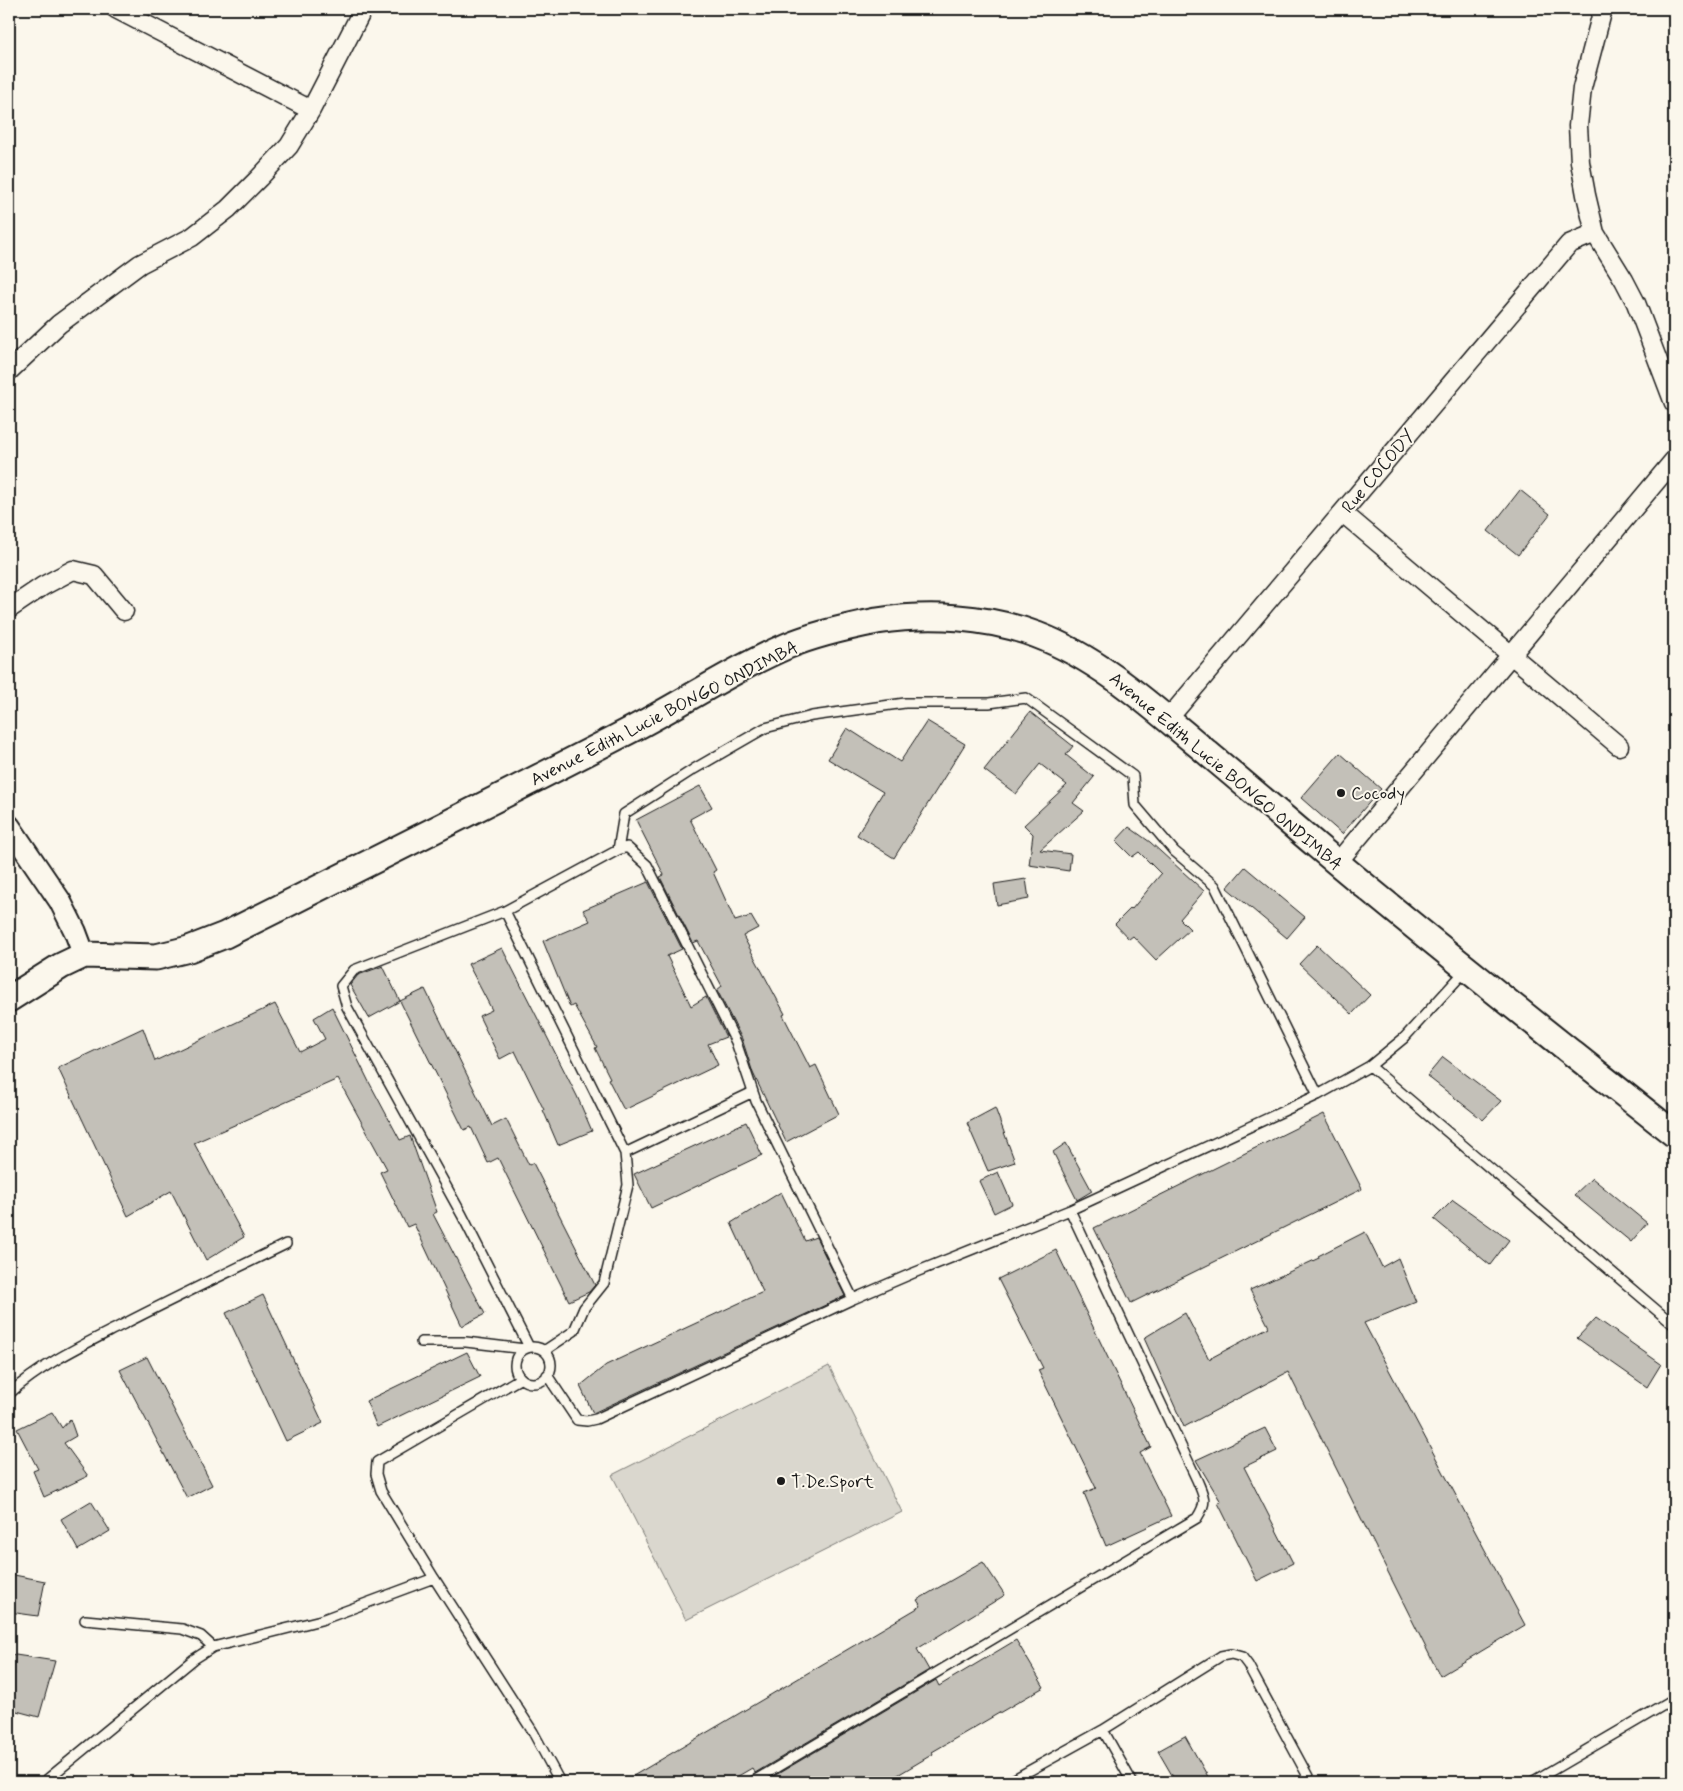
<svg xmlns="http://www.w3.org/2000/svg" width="1683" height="1791" viewBox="0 0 1683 1791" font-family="Mynerve,sans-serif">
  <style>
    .green { fill: #dad7ce; stroke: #7b7a75 }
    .building { fill: #c3c0b8; stroke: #1c1c1c }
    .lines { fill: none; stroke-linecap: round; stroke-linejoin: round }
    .service-casing { stroke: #1c1c1c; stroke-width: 12 }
    .minor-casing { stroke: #1c1c1c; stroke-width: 21 }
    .tertiary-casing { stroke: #1c1c1c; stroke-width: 25 }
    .secondary-casing { stroke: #1c1c1c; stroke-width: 29 }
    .service { stroke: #fbf7ec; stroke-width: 9 }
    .minor { stroke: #fbf7ec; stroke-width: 18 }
    .tertiary { stroke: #fbf7ec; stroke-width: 21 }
    .secondary { stroke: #fbf7ec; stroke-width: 25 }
    .poi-dot { fill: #1c1c1c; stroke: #fbf7ec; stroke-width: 2 }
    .labels { text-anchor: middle; stroke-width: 4; stroke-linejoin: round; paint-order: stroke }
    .street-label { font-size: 18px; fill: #1c1c1c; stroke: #fbf7ec }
    .poi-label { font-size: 18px; fill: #1c1c1c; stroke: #fbf7ec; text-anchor: start }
  </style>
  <rect width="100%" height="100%" fill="#fbf7ec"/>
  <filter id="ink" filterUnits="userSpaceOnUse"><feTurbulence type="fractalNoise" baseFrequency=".02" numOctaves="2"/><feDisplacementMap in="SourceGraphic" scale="10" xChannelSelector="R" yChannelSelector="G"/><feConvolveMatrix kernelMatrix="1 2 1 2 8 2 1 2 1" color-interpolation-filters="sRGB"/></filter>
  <g filter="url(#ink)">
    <path class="green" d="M829 1366 902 1512 686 1620 612 1475Z"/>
    <path class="building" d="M1520 490 1550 514 1518 555 1488 531Z
      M1030 712 1073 746 1066 755 1094 777 1073 803 1084 811 1040 850 1071 854 1069 871 1029 865 1033 834 1024 825 1067 785 1040 764 1016 794 984 770Z
      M927 721 965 744 894 858 857 835 883 792 828 759 847 728 900 762Z
      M1340 753 1381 789 1342 834 1301 798Z
      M700 786 712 807 690 819 716 870 713 872 735 921 751 916 758 928 743 936 785 1014 783 1015 810 1068 816 1065 839 1114 786 1142 753 1073 742 1039 717 990 722 986 698 941 693 943 660 877 664 875 636 820Z
      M1129 827 1150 842 1204 891 1180 919 1190 929 1156 960 1133 936 1129 939 1115 924 1131 908 1132 909 1161 874 1139 852 1132 857 1116 841Z
      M1245 867 1305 917 1287 938 1227 888Z
      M1026 879 1029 899 997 905 994 884Z
      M648 882 682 949 667 956 691 1006 706 997 726 1037 708 1044 718 1065 624 1110 608 1079 610 1078 595 1048 597 1047 574 1005 570 1007 543 941 590 921 583 910Z
      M1317 945 1370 995 1352 1014 1299 964Z
      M502 948 577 1096 592 1131 558 1145 543 1110H544L515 1051 500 1059 479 1016 492 1010 468 964Z
      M383 966 400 1001 369 1018 350 985 358 975Z
      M425 989 492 1126 506 1119 529 1165 533 1163 595 1285 589 1292 569 1301 498 1158 488 1163 471 1127 464 1130 400 1001Z
      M275 1004 300 1052 325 1039 314 1018 332 1007 369 1082 400 1140 410 1136 437 1212 433 1214 485 1314 462 1326 414 1224 407 1227 380 1172 387 1169 338 1079 194 1143 244 1237 206 1260 171 1191 128 1216 58 1068 143 1028 155 1061Z
      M1443 1057 1501 1101 1483 1120 1427 1076Z
      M995 1108 1015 1162 988 1171 967 1123Z
      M1324 1114 1362 1189 1131 1303 1094 1228Z
      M746 1122 762 1155 651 1208 634 1174Z
      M1066 1143 1092 1191 1077 1200 1053 1152Z
      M998 1172 1012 1204 994 1213 979 1181Z
      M1592 1178 1647 1223 1631 1242 1574 1195Z
      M781 1192 805 1241 816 1237 845 1296 593 1413 580 1386 606 1365 763 1292 731 1223Z
      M1453 1200 1509 1240 1490 1265 1434 1219Z
      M1365 1232 1382 1267 1398 1258 1416 1302 1364 1323 1525 1625 1440 1676 1288 1372 1184 1427 1144 1338 1185 1313 1209 1359 1269 1327 1250 1290 1319 1258 1318 1256Z
      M1056 1250 1151 1447 1140 1453 1171 1516 1106 1546 1084 1493 1096 1488 1038 1370 1043 1368 998 1279Z
      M263 1295 323 1423 286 1441 226 1313Z
      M1596 1318 1661 1364 1647 1387 1577 1338Z
      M467 1352 480 1377 377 1427 366 1401Z
      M147 1357 212 1485 187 1498 120 1370Z
      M52 1412 62 1428 70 1419 76 1436 64 1443 88 1476 44 1497 33 1471 38 1469 17 1429Z
      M1265 1428 1277 1451 1244 1467 1293 1563 1257 1581 1218 1503 1221 1502 1196 1460Z
      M91 1501 110 1531 78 1550 61 1519Z
      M983 1562 1005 1595 917 1649 929 1670 755 1773 752 1768 728 1782H623L921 1606 917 1600Z
      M9 1574 45 1581 38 1616 9 1612Z
      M1016 1640 1044 1687 932 1752 933 1754 886 1782H764L936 1680 939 1686Z
      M9 1654 55 1661 39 1717 9 1709Z
      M1185 1736 1211 1782H1176L1158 1751Z"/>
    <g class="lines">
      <g class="service-casing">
        <path id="service" d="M618 850 624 814 694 769 765 728 812 716 905 703H989L1026 698 1133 776 1135 805 1174 851 1215 886 1318 1095
          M505 911 625 1153
          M1370 1066 1674 1325
          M421 1342H466L525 1349
          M529 1347 462 1215 347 1007 341 986 354 970 505 911 618 850 627 847 647 865 736 1042 756 1101 853 1299
          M515 1365a18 18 0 1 1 36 0a18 18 0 1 1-36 0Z
          M544 1351 574 1331 584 1308 604 1283 628 1185 625 1153 753 1092
          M547 1375 577 1420 587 1421 596 1419 853 1299 911 1274 1070 1210 1318 1095 1370 1066 1404 1038 1465 971
          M521 1378 377 1462 376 1474 381 1491 434 1578 533 1732 560 1782
          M9 1394C42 1364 83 1345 122 1325 176 1297 231 1271 286 1244
          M85 1620 182 1629 201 1636 213 1647
          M1103 1730 1132 1782
          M44 1782 194 1659 213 1647 321 1620 434 1578
          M752 1782 1197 1518C1208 1501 1204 1497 1197 1480L1070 1210
          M1009 1782 1103 1730 1221 1656 1231 1654 1242 1657 1248 1665 1311 1782
          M1532 1782 1674 1699"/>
      </g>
      <g class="minor-casing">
        <path id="minor" d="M116 9 311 110
          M1603 9 1582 88 1578 126 1580 162 1586 195 1595 233 1624 280 1636 303 1674 403
          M9 371 59 324 140 264 192 237 228 209 259 178 289 146 311 110 363 9
          M1343 513 1619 746
          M9 609 43 586 73 570 94 575 124 611
          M1168 719 1569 244 1595 233
          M1337 863 1674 460"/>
      </g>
      <g class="tertiary-casing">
        <path id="tertiary" d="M9 826 60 901 75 931 84 955"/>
      </g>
      <g class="secondary-casing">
        <path id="secondary" d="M9 999 61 966 84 955 156 957 189 949 225 935C357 869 490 803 621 735 677 707 729 671 787 646 815 634 847 627 877 621 929 613 987 616 1037 635 1098 658 1149 704 1198 745 1240 780 1281 815 1322 850 1437 947 1556 1040 1674 1134"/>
      </g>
      <use href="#service" class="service"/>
      <use href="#minor" class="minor"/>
      <use href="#tertiary" class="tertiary"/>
      <use href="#secondary" class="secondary"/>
    </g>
  </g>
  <g class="poi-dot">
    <circle cx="1341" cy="793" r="5"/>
    <circle cx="781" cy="1481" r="5"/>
  </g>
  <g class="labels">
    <g class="street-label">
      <text transform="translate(1378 471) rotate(-50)" y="6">Rue COCODY</text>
      <text transform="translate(664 713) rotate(-27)" y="6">Avenue Edith Lucie BONGO ONDIMBA</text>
      <text transform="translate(1226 771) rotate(40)" y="6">Avenue Edith Lucie BONGO ONDIMBA</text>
    </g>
    <g class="poi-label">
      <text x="1351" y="799">Cocody</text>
      <text x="791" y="1487">T.De.Sport</text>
    </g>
  </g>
  <rect width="1683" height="1791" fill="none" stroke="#fbf7ec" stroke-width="30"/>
  <rect x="15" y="15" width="1653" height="1761" fill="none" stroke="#1c1c1c" stroke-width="2" filter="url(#ink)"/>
</svg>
